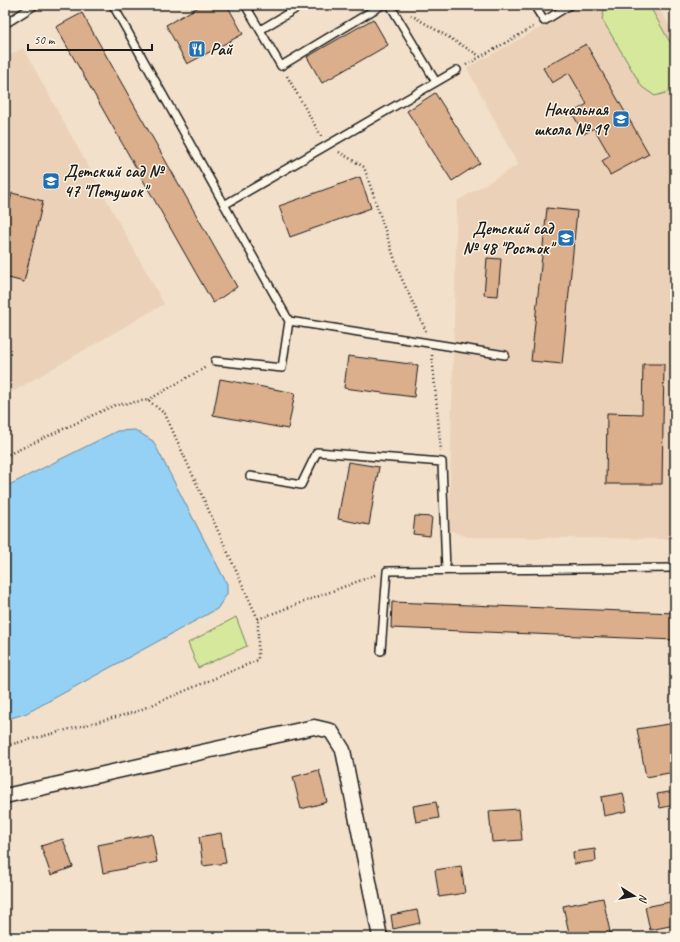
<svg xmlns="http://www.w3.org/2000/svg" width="680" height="942" viewBox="0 0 680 942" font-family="Caveat,sans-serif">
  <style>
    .built { fill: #ebd1b7 }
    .green { fill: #d5e89c; stroke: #78825c }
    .water { fill: #95d0f5; stroke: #65889e }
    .building { fill: #dbae8c; stroke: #1c1c1c }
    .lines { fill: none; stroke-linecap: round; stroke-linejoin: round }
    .lane-casing { stroke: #1c1c1c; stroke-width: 10 }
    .street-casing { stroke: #1c1c1c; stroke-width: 17 }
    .path { stroke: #1c1c1c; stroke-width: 2.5; stroke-dasharray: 1 3; stroke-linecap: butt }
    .lane { stroke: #fcf5e5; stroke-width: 7 }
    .street { stroke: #fcf5e5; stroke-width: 14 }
    .labels { text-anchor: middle; stroke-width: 3; stroke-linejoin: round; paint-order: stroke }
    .poi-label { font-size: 17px; font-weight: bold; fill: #1c1c1c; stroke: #fcf5e5; text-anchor: start }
  </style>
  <rect width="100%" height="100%" fill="#f2e0ca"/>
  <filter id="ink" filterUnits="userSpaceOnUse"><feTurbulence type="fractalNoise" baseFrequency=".025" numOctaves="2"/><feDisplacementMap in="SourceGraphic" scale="8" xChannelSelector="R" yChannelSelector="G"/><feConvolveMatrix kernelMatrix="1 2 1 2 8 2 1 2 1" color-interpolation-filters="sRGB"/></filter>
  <g filter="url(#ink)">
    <path class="built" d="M582 5H657L675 35V539L468 537 449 530 457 201 518 165 467 68Z
      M23 48 164 304 5 396V58Z"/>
    <path class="green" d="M609 5H649L675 51V90L655 96 642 87 602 19 605 7Z
      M236 617 247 646 198 668 188 643Z"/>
    <path class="water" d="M135 430 153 441 227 584V594L217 609 27 713 5 720V487L117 431Z"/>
    <path class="building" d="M202 5H227L243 34 187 64 166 25Z
      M82 13 237 287 213 303 56 27Z
      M373 19 388 45 322 83 307 57Z
      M586 44 649 154 610 175 602 161 610 156 594 128 584 134 572 113 587 104 569 73 552 83 543 68Z
      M435 93 480 163 452 181 407 111Z
      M360 177 371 208 290 237 279 206Z
      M12 193 43 201 24 282 5 277V219Z
      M547 208 577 211 562 364 531 361Z
      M487 258 501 259 498 296 484 295Z
      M348 356 418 365 414 397 344 388Z
      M643 364H664L662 484H606L607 413 642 414Z
      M220 379 295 393 288 429 213 415Z
      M348 462 379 467 369 525 338 519Z
      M415 516 432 517 430 536 413 534Z
      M392 602 675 613V640L391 628Z
      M675 723V772L646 777 637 729Z
      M319 770 327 802 301 809 293 777Z
      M675 791V805L660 808 657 794Z
      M623 793 627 811 604 816 601 797Z
      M436 802 439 818 416 822 413 806Z
      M519 809 522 840 492 842 489 811Z
      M221 833 226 863 203 866 199 837Z
      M152 834 157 862 103 873 98 845Z
      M63 839 73 867 51 875 41 846Z
      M595 849 596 861 574 864 573 852Z
      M461 866 465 893 439 897 435 870Z
      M603 898 611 937H570L563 906Z
      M670 902 675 925 650 930 645 907Z
      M417 910 420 923 393 929 391 915Z"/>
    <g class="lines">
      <g class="lane-casing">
        <path id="lane" d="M245 5 260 30 302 5
          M390 5 436 82
          M534 5 544 21 570 5
          M114 7 289 321 505 355
          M5 24 35 5
          M260 30 281 66 382 5
          M224 205 457 70
          M215 361 282 368 289 321
          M250 476 301 485 317 452 442 462 446 570
          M381 651 387 571 675 568"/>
      </g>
      <g class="street-casing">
        <path id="street" d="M5 796 314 727 331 731 343 750 380 937"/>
      </g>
      <path class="path" d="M411 15 480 56
        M466 65 535 26
        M287 76 321 136
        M339 152 364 167 400 275 426 331
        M432 355 441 451
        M148 400 206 367
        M5 456 115 405 148 400 165 414 258 619V660L135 712 5 746
        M258 619 375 575"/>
      <use href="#lane" class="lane"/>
      <use href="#street" class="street"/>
    </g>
  </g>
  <defs>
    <g id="restaurant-square" transform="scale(0.9)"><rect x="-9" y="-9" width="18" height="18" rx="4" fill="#1f6fb2" stroke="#fcf5e5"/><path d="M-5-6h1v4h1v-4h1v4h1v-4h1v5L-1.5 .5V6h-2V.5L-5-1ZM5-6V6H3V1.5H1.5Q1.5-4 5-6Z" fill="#fff"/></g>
    <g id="school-square" transform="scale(0.9)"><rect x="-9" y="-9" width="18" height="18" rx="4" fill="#1f6fb2" stroke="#fcf5e5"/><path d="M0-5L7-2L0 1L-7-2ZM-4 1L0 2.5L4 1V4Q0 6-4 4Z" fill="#fff"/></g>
  </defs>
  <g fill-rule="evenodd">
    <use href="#restaurant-square" x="197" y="49"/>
    <use href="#school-square" x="621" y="119"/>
    <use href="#school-square" x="51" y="181"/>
    <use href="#school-square" x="566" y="238"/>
  </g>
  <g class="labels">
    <g class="poi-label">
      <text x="210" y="55">Рай</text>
      <text x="608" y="115" text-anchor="end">Начальная<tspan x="608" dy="20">школа № 19</tspan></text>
      <text x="64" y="177">Детский сад №<tspan x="64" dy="20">47 "Петушок"</tspan></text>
      <text x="553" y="234" text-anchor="end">Детский сад<tspan x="553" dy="20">№ 48 "Росток"</tspan></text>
    </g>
  </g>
  <rect width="680" height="942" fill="none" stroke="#fcf5e5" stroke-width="20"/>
  <rect x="10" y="10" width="660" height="922" fill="none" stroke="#1c1c1c" stroke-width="1.5" filter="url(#ink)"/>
  <g transform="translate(634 896) rotate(101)" stroke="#fcf5e5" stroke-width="3" paint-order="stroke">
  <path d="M0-3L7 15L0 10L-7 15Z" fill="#1c1c1c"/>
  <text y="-6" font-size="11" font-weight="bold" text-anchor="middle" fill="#1c1c1c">N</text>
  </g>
  <path d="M28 44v6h124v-6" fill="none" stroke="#1c1c1c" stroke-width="2"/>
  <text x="34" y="44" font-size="12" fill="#1c1c1c" stroke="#fcf5e5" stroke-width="3" paint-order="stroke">50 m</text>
</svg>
